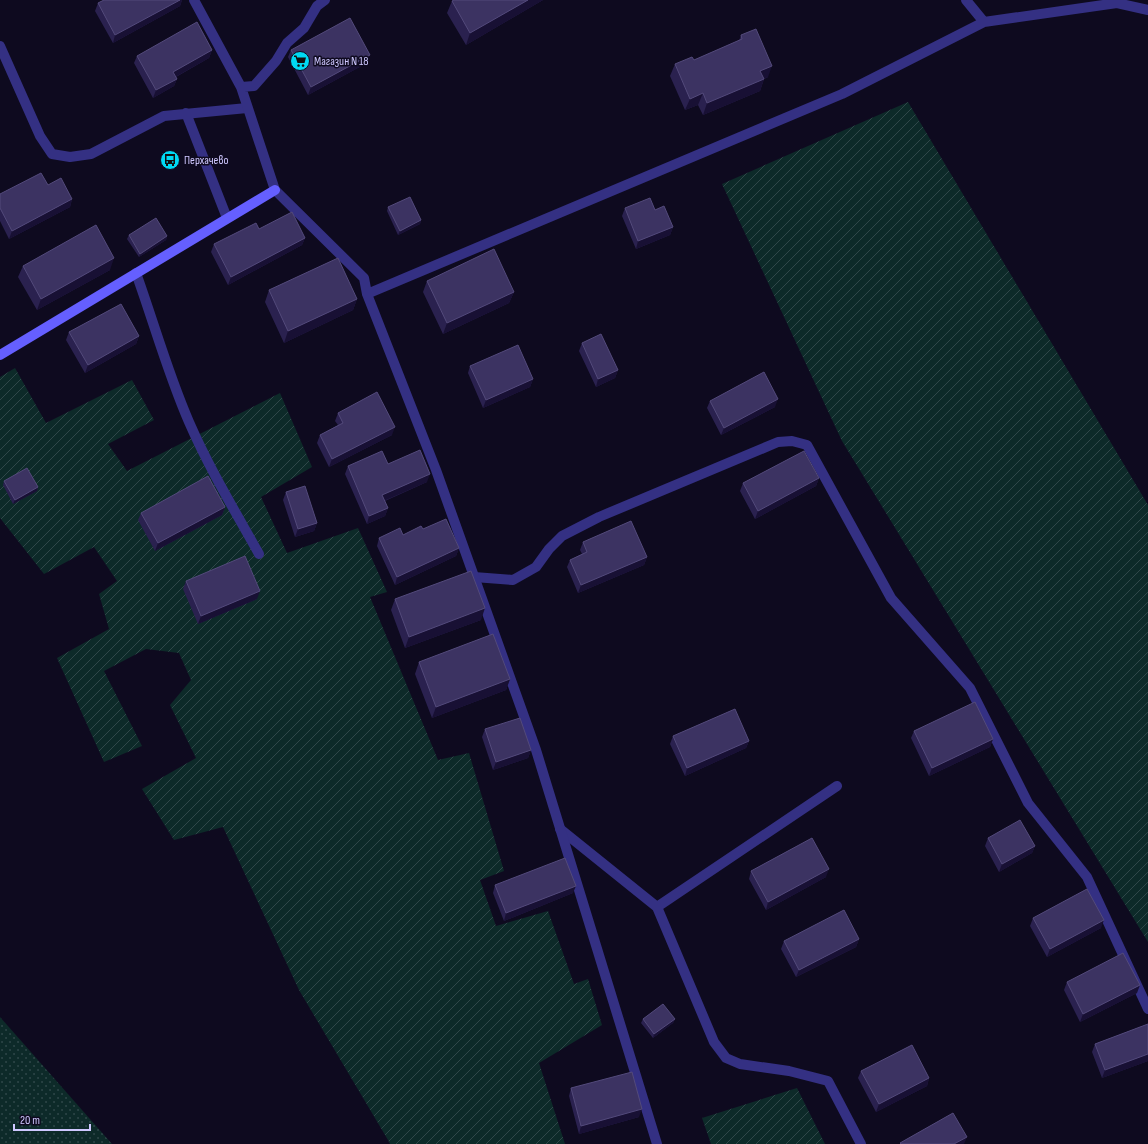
<svg xmlns="http://www.w3.org/2000/svg" width="1148" height="1144" viewBox="0 0 1148 1144" font-family="'Sofia Sans Condensed',sans-serif">
  <style>
    .grass { fill: url(#grass-dots) }
    .garden { fill: url(#garden-furrows) }
    .lines { fill: none; stroke-linecap: round; stroke-linejoin: round }
    .lane { stroke: #343083; stroke-width: 10 }
    .street { stroke: #343083; stroke-width: 10 }
    .secondary { stroke: #655fff; stroke-width: 10 }
    .wall { fill: #2a214f }
    .shaded-wall { fill: #181034 }
    .building { fill: #3c3362; stroke: #534a7b }
    .labels { text-anchor: middle; stroke-width: 3; stroke-linejoin: round; paint-order: stroke }
    .poi-label { font-size: 12px; fill: #cfc8ff; stroke: #0e0a1f; text-anchor: start }
  </style>
  <defs>
    <pattern id="grass-dots" width="8" height="8" patternUnits="userSpaceOnUse"><rect width="8" height="8" fill="#0d2a29"/><path d="M2 2h.1M6 6h.1" fill="none" stroke="#2f4749" stroke-width="1.8" stroke-linecap="round"/></pattern>
    <pattern id="garden-furrows" width="10" height="10" patternUnits="userSpaceOnUse"><rect width="10" height="10" fill="#0d2a29"/><path d="M-1 1l2-2M0 10L10 0M9 11l2-2" fill="none" stroke="#2f4749"/></pattern>
  </defs>
  <rect width="100%" height="100%" fill="#0e0a1f"/>
  <path class="grass" d="M0 1017 112 1144H0Z"/>
  <path class="garden" d="M908 102 1148 505V942L842 441 722 184Z
    M15 368 46 423 132 380 154 420 108 444 127 471 280 393 312 467 261 497 287 553 358 528 387 592 370 597 438 760 469 753 504 871 480 880 496 926 548 911 574 984 588 979 602 1025 539 1063 565 1144H390L388 1140 299 990 223 827 174 840 142 789 196 758 170 705 191 680 179 653 146 649 104 671 142 746 104 762 57 658 109 629 99 594 117 581 94 547 44 574 0 518V377Z
    M797 1088 825 1144H711L702 1118Z"/>
  <g class="lines">
    <path class="lane" d="M0 46 40 136 52 154 70 157 91 154 164 116 247 108
      M186 113 227 218
      M136 273C154 323 168 374 189 422 209 468 235 511 259 554
      M474 577 513 580 536 567 549 549 562 536 599 517 778 442 792 441 807 445 891 598 970 688 1028 803 1087 877 1148 1009
      M560 829 657 907 714 1042 726 1058 740 1064 789 1071 828 1081 861 1144
      M657 907 837 786"/>
    <path class="street" d="M194 0 241 87 275 190 364 278 367 294 436 470 536 750 657 1144
      M966 0 984 22
      M241 87 254 86 276 61 287 43 304 28 317 6 325 0
      M367 294 842 94 984 22 1117 3 1148 10"/>
    <path class="secondary" d="M0 355 275 190"/>
  </g>
  <path class="wall" d="M104 0H182L180 6 113 43 95 11 98 3Z
    M454 0H543L466 45 447 13 452 1Z
    M741 35 768 77 764 79 760 91 703 115 698 105 685 110 670 76 675 64 694 60 739 41Z
    M212 50 209 58 176 77 177 79 174 86 153 98 134 63 137 56Z
    M291 50 367 63 308 95 288 57Z
    M48 185 72 199 70 207 9 239 0 221V194Z
    M388 207 421 220 420 224 398 235 387 211Z
    M625 208 673 227 670 235 636 249 622 216Z
    M129 235 167 236 166 240 139 257 127 239Z
    M305 238 302 245 228 285 211 252 214 244Z
    M23 266 110 270 37 310 18 277Z
    M427 281 514 292 509 303 443 334 423 292Z
    M269 290 357 299 353 310 284 343 265 302Z
    M69 332 139 336 136 344 85 373 66 340Z
    M582 343 618 370 615 378 596 387 579 351Z
    M470 366 533 379 530 387 483 408 468 373Z
    M710 401 775 407 721 435 707 408Z
    M338 413 392 435 329 467 317 443 320 435 338 425 335 421Z
    M388 464 427 482 385 501 388 508 385 516 367 524 345 474 348 466Z
    M819 478 816 486 755 519 740 491 743 483Z
    M4 481 38 487 37 491 13 504 3 485Z
    M286 492 317 523 314 531 295 537 283 500Z
    M225 507 222 515 155 551 138 520 141 513Z
    M423 529 459 548 456 556 395 585 377 546 379 538 403 535Z
    M583 542 647 557 644 565 578 593 567 567 570 560 582 554 580 550Z
    M186 581 257 599 198 624 183 589Z
    M395 599 481 620 405 648 391 610Z
    M419 662 510 679 506 690 432 718 415 674Z
    M485 729 531 750 528 758 493 770 482 737Z
    M914 731 993 739 990 747 929 776 911 738Z
    M673 736 749 741 746 748 685 776 670 744Z
    M988 838 1035 846 1032 853 999 872 985 846Z
    M751 871 826 877 766 910 749 879Z
    M495 885 573 893 504 921 493 893Z
    M1033 918 1101 928 1047 957 1030 926Z
    M859 939 856 947 796 977 781 949 784 941Z
    M1067 982 1137 993 1080 1022 1064 990Z
    M643 1019H675L673 1023 653 1038 641 1023Z
    M1148 1024V1061L1102 1078 1092 1052 1095 1044Z
    M861 1071 929 1078 927 1086 876 1112 858 1078Z
    M571 1088 639 1117 579 1134 569 1096Z"/>
  <path class="shaded-wall" d="M180 0H182L180 6 113 43 115 35Z
    M528 0H543L466 45 470 33Z
    M212 50 209 58 170 80 173 72Z
    M370 55 367 63 308 95 311 87Z
    M772 66 768 77 764 79 760 91 703 115 707 103 760 71Z
    M177 79 174 86 153 98 156 90Z
    M703 93 698 105 685 110 690 99Z
    M72 199 70 207 9 239 12 231Z
    M421 220 420 224 398 235 400 231Z
    M673 227 670 235 636 249 638 241Z
    M167 236 166 240 139 257 140 254Z
    M305 238 302 245 228 285 231 277Z
    M114 258 110 270 37 310 41 299Z
    M514 292 509 303 443 334 447 323Z
    M357 299 353 310 284 343 288 331Z
    M139 336 136 344 85 373 88 365Z
    M618 370 615 378 596 387 598 379Z
    M533 379 530 387 483 408 486 400Z
    M778 399 775 407 721 435 724 428Z
    M395 427 392 435 329 467 332 459Z
    M430 474 427 482 379 503 382 495Z
    M819 478 816 486 755 519 758 511Z
    M38 487 37 491 13 504 15 500Z
    M225 507 222 515 155 551 158 543Z
    M388 508 385 516 367 524 369 516Z
    M317 523 314 531 295 537 298 529Z
    M459 548 456 556 395 585 397 577Z
    M647 557 644 565 578 593 581 585Z
    M260 591 257 599 198 624 201 616Z
    M485 608 481 620 405 648 409 637Z
    M510 679 506 690 432 718 436 707Z
    M993 739 990 747 929 776 932 768Z
    M749 741 746 748 685 776 687 768Z
    M531 750 528 758 493 770 496 762Z
    M1035 846 1032 853 999 872 1002 864Z
    M829 869 826 877 766 910 768 902Z
    M576 886 573 893 504 921 506 913Z
    M1104 920 1101 928 1047 957 1050 949Z
    M859 939 856 947 796 977 799 970Z
    M1140 985 1137 993 1080 1022 1083 1014Z
    M675 1019 673 1023 653 1038 654 1034Z
    M1148 1054V1061L1102 1078 1105 1070Z
    M929 1078 927 1086 876 1112 879 1104Z
    M642 1109 639 1117 579 1134 581 1126Z
    M967 1137 964 1144H954Z"/>
  <path class="building" d="M104 0H180L115 35 98 3Z
    M454 0H528L470 33 452 1Z
    M350 18 370 55 311 87 291 50Z
    M197 22 212 50 173 72 177 79 156 90 137 56Z
    M756 29 772 66 760 71 764 79 707 103 703 93 690 99 675 64 692 57 694 60 742 39 741 35Z
    M41 173 48 185 61 178 72 199 12 231 0 208V194Z
    M410 197 421 220 400 231 388 207Z
    M650 198 655 210 664 206 673 227 638 241 625 208Z
    M292 212 305 238 231 277 214 244 256 223 259 229Z
    M156 218 167 236 140 254 129 235Z
    M96 225 114 258 41 299 23 266Z
    M494 249 514 292 447 323 427 281Z
    M338 258 357 299 288 331 269 290Z
    M121 304 139 336 88 365 69 332Z
    M601 334 618 370 598 379 582 343Z
    M518 345 533 379 486 400 470 366Z
    M764 372 778 399 724 428 710 401Z
    M377 392 395 427 332 459 320 435 343 423 338 413Z
    M420 450 430 474 382 495 388 508 369 516 348 466 382 451 388 464Z
    M804 451 819 478 758 511 743 483Z
    M27 468 38 487 15 500 4 481Z
    M208 476 225 507 158 543 141 513Z
    M305 486 317 523 298 529 286 492Z
    M446 519 459 548 397 577 379 538 400 528 403 535 421 526 423 529Z
    M631 521 647 557 581 585 570 560 587 552 583 542Z
    M245 556 260 591 201 616 186 581Z
    M471 571 485 608 409 637 395 599Z
    M493 634 510 679 436 707 419 662Z
    M975 702 993 739 932 768 914 731Z
    M735 709 749 741 687 768 673 736Z
    M520 718 531 750 496 762 485 729Z
    M1020 820 1035 846 1002 864 988 838Z
    M812 838 829 869 768 902 751 871Z
    M565 858 576 886 506 913 495 885Z
    M1087 889 1104 920 1050 949 1033 918Z
    M844 910 859 939 799 970 784 941Z
    M1123 953 1140 985 1083 1014 1067 982Z
    M663 1004 675 1019 654 1034 643 1019Z
    M1148 1024V1054L1105 1070 1095 1044Z
    M912 1045 929 1078 879 1104 861 1071Z
    M632 1072 642 1109 581 1126 571 1088Z
    M953 1113 967 1137 954 1144H901L900 1143Z"/>
  <defs>
    <g id="supermarket-disc" transform="scale(1)"><circle r="9.5" fill="#00d9f3" stroke="#0e0a1f"/><path d="M-6-5.5h2.5l.6 2H6L4.5 2H-2.5L-4.4-4H-6ZM-1.5 3.2a1.3 1.3 0 1 0 .1 0ZM3 3.2a1.3 1.3 0 1 0 .1 0Z" fill="#111"/></g>
    <g id="bus-disc" transform="scale(1)"><circle r="9.5" fill="#00d9f3" stroke="#0e0a1f"/><path d="M-5-6H5V4H4V6H2V4H-2V6H-4V4H-5ZM-3.5-4V0h7V-4ZM-3.5 1.2v1.5H-2V1.2ZM2 1.2v1.5H3.5V1.2Z" fill="#111"/></g>
  </defs>
  <g fill-rule="evenodd">
    <use href="#supermarket-disc" x="300" y="61"/>
    <use href="#bus-disc" x="170" y="160"/>
  </g>
  <g class="labels">
    <g class="poi-label">
      <text x="314" y="65">Магазин N 18</text>
      <text x="184" y="164">Перхачево</text>
    </g>
  </g>
  <path d="M14 1124v6h76v-6" fill="none" stroke="#cfc8ff" stroke-width="2"/>
  <text x="20" y="1124" font-size="12" fill="#cfc8ff" stroke="#0e0a1f" stroke-width="3" paint-order="stroke">20 m</text>
</svg>
